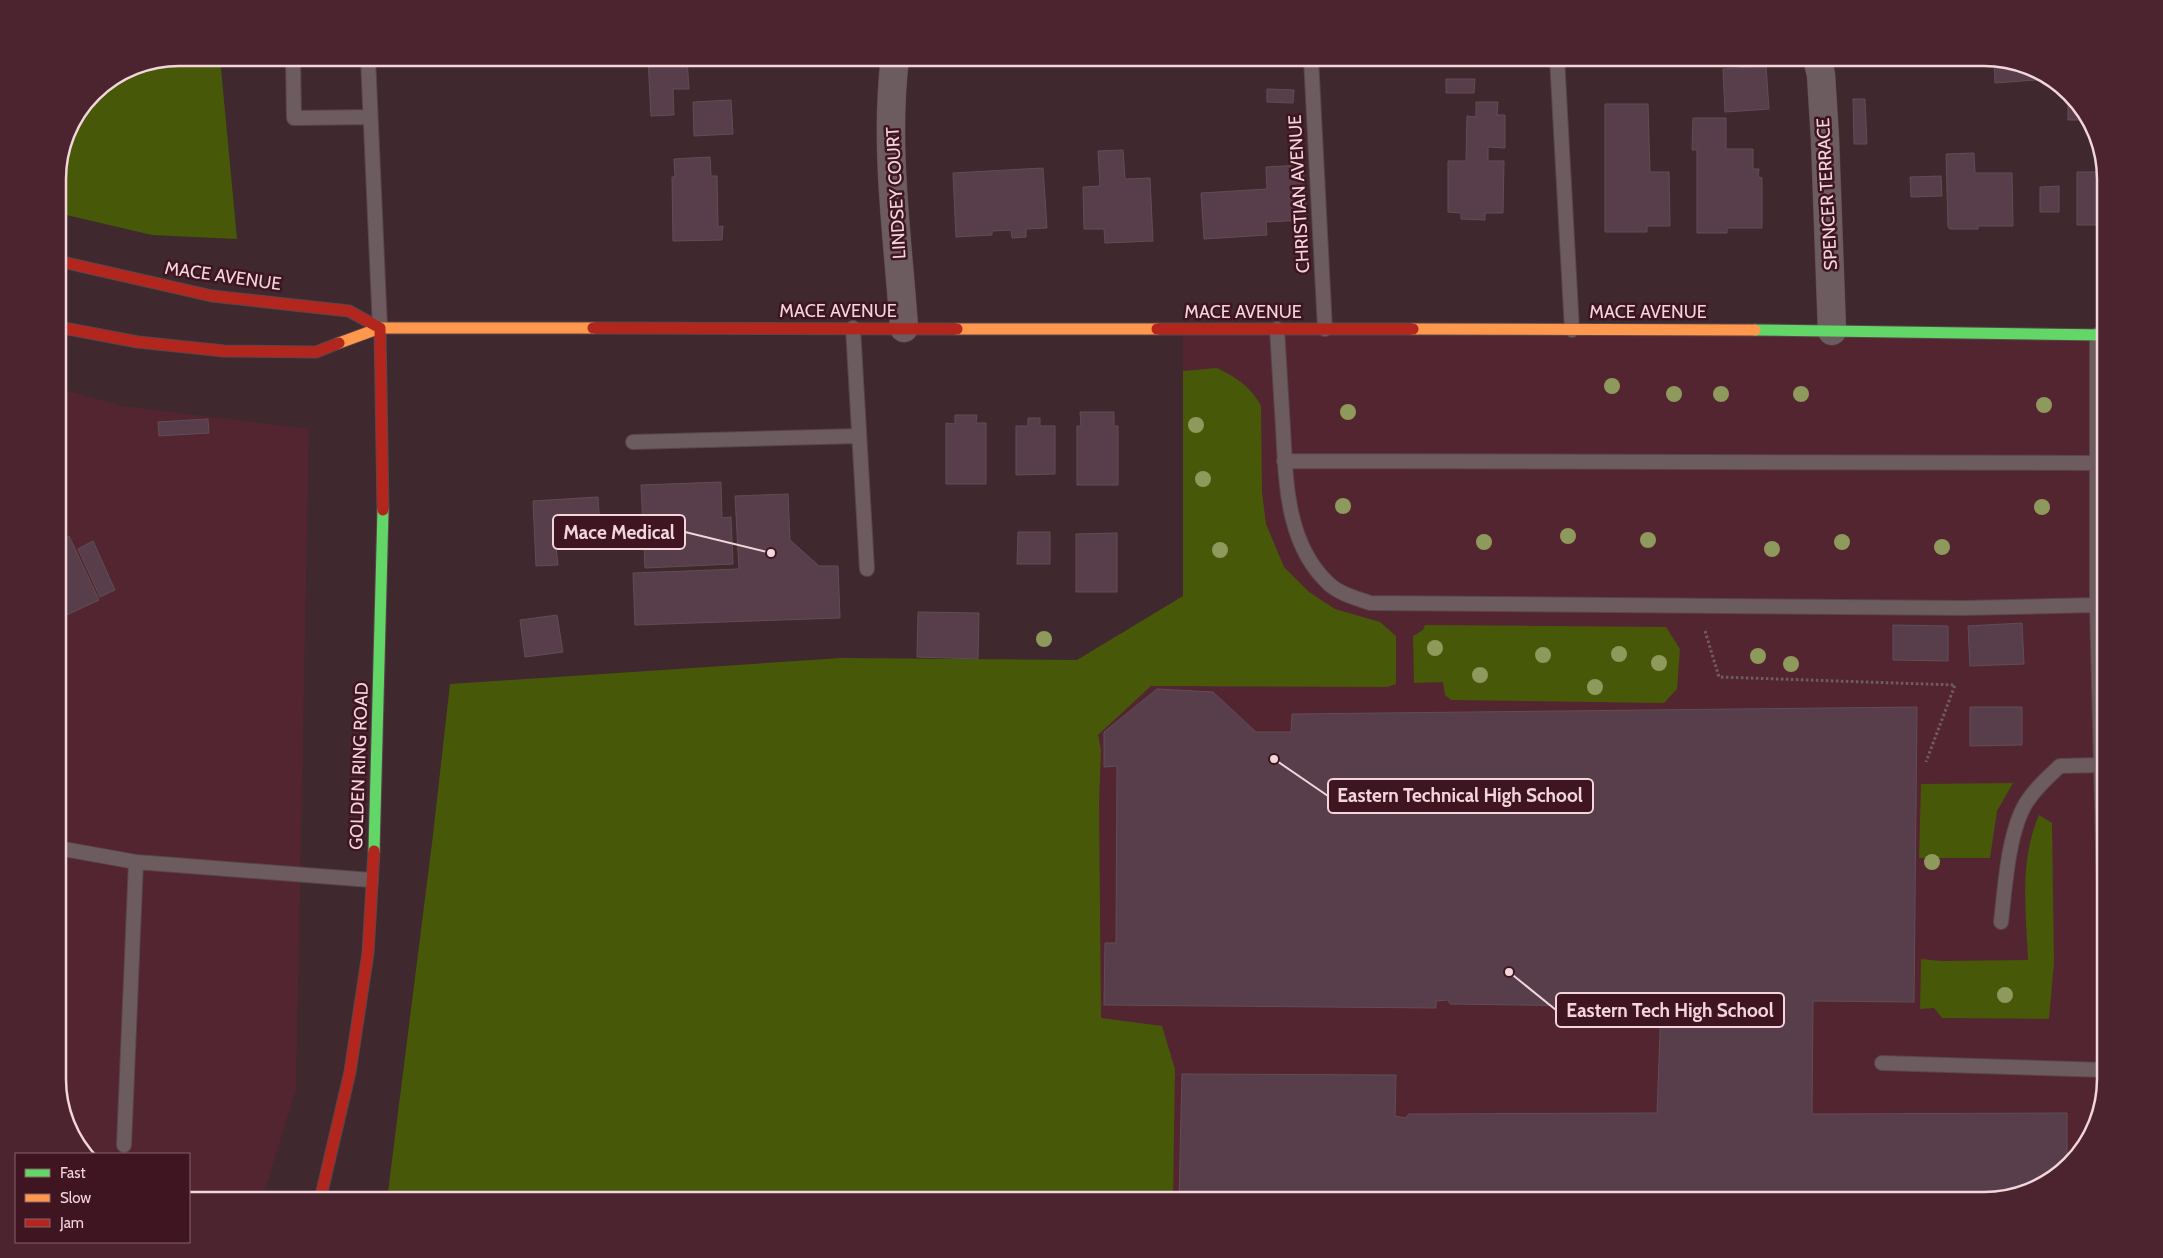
<svg xmlns="http://www.w3.org/2000/svg" width="2163" height="1258" viewBox="0 0 2163 1258" font-family="Cabin,sans-serif">
  <style>
    .built { fill: #532531 }
    .green { fill: #475808 }
    .building { fill: #573e4a; stroke: #604e55 }
    .lines { fill: none; stroke-linecap: round; stroke-linejoin: round }
    .lane-casing { stroke: #59464a; stroke-width: 16 }
    .street-casing { stroke: #59464a; stroke-width: 29 }
    .fast-casing { stroke: #59464a; stroke-width: 13 }
    .slow-casing { stroke: #59464a; stroke-width: 13 }
    .jam-casing { stroke: #59464a; stroke-width: 13 }
    .path { stroke: #6e5d61; stroke-width: 3; stroke-dasharray: 2.5 2.5; stroke-linecap: butt }
    .lane { stroke: #6d5c5f; stroke-width: 14 }
    .street { stroke: #6d5c5f; stroke-width: 28 }
    .fast { stroke: #63d668; stroke-width: 11 }
    .slow { stroke: #ff974d; stroke-width: 11 }
    .jam { stroke: #b3261e; stroke-width: 11 }
    .tree { fill: #8e995c }
    .labels { text-anchor: middle; stroke-width: 5; stroke-linejoin: round; paint-order: stroke }
    .street-label { font-size: 18px; fill: #f2d6db; stroke: #3e1521 }
    .rim { fill: none; stroke: #f2d6db; stroke-width: 2.5 }
    .leader { fill: none; stroke: #f2d6db; stroke-width: 2 }
    .callout-dot { fill: #f2d6db; stroke: #3e1521; stroke-width: 2 }
    .callout { fill: #3e1521; stroke: #f2d6db; stroke-width: 2 }
    .callout-label { font-size: 19px; text-anchor: middle; font-weight: bold; fill: #f2d6db }
  </style>
  <rect width="100%" height="100%" fill="#3f292e"/>
  <path class="built" d="M1183 330 2105 332V1079L2089 1140 2045 1184 1984 1200H387L433 835 450 684 842 658 1078 660 1183 596Z
    M58 388 122 406 309 429 296 1089 262 1200H189V1154H86L78 1146 58 1087Z"/>
  <path class="green" d="M179 58H220L237 239 152 235 58 213V171L67 132 93 93 133 67Z
    M1217 368C1236 377 1251 387 1261 406L1262 492 1266 524 1284 567 1309 592 1335 609 1380 622 1396 636V684L1387 687 1151 686 1098 735 1101 750 1099 803 1101 1018 1162 1026 1175 1069 1173 1200H387L433 835 450 684 842 658 1077 660 1183 596V371Z
    M1425 625 1666 627 1680 649 1677 689 1664 703 1451 700 1445 695 1443 682 1414 683 1413 636 1423 630Z
    M2013 783 1997 811 1990 858H1919L1921 784Z
    M2039 815 2052 823 2054 963 2049 1019 1942 1018 1934 1008 1920 1009 1921 959 1941 961 2028 960C2026 911 2019 861 2039 815Z"/>
  <path class="building" d="M648 58H687L689 89H673L674 115 651 116Z
    M1994 60 2045 74 2050 79 1995 83Z
    M1766 66 1769 109 1725 112 1723 69Z
    M1446 79H1475L1474 93H1446Z
    M1267 89 1294 90 1293 103 1267 102Z
    M1853 99H1865L1867 144H1854Z
    M731 100 733 134 694 136 693 102Z
    M1476 102H1498L1497 115H1505V148L1488 147V161H1504L1503 213H1485V220L1461 219V213L1448 212V161H1466L1467 116 1476 117Z
    M2068 102H2075L2084 111V120H2068Z
    M1605 104H1648L1650 172H1669L1670 226H1647V232H1605Z
    M1693 118H1726V149H1753V169H1759L1758 177 1762 178V228H1727V233H1697V150H1692Z
    M1123 150 1125 179 1150 178 1153 241 1105 243 1104 229H1084L1083 187 1100 186 1098 151Z
    M1974 153 1975 173H2012L2013 226H1978V229H1950L1948 227 1946 154Z
    M710 157 711 176H717L718 227 723 226 722 240 673 241 672 177H675L674 159Z
    M1303 165 1307 220 1266 222 1267 235 1204 239 1201 193 1267 189 1266 167Z
    M1043 168 1047 228 1026 229V237L1012 238 1011 230 992 231V235L956 237 953 173Z
    M2077 172H2105V225H2077Z
    M1941 176 1942 196 1911 197 1910 177Z
    M2059 186V212H2040V187Z
    M1080 412H1114V426H1118V485H1077V426H1081Z
    M955 415H977L976 423H986V484H946V423L955 424Z
    M1028 418H1040V426H1055V474L1016 475V426H1028Z
    M208 419 209 433 159 436 158 422Z
    M721 482 722 518 731 517 733 564 645 568 641 485Z
    M788 494 790 540 819 566H838L840 618 635 625 633 573 739 569 735 496Z
    M598 497 601 545 556 547 558 565 536 566 533 501Z
    M1018 532H1050V564H1017Z
    M1117 533V592H1076V534Z
    M69 536 99 600 58 619V542Z
    M93 541 115 590 100 597 78 549Z
    M918 612 979 613 978 659 917 657Z
    M557 615 563 652 525 657 520 620Z
    M2022 623 2024 664 1970 666 1968 626Z
    M1893 625 1948 626V661L1893 660Z
    M1157 689 1213 692 1256 732H1291L1292 714 1917 707 1914 1002 1813 1001 1812 1114 2067 1113V1162L2045 1184 1984 1200H1179L1182 1074 1396 1075 1395 1116 1405 1118 1409 1114 1657 1113 1661 1007 1450 1004 1448 1000 1436 1001V1008L1104 1005 1105 943H1116L1117 766 1104 767V732Z
    M1970 707H2022V745L1970 746Z"/>
  <g class="lines">
    <g class="lane-casing">
      <path id="lane" d="M293 58 294 118 370 117
        M368 58 380 328
        M1311 58 1325 329
        M1557 58 1572 330
        M853 328 867 569
        M1277 329C1279 362 1281 395 1283 428 1286 482 1286 544 1329 584 1340 594 1356 598 1370 603L1964 608 2097 605
        M2097 335V605L2105 925
        M633 442 859 436
        M1284 461 2097 463
        M58 848 136 862 371 880
        M2001 922C2005 888 2008 833 2026 803 2035 789 2047 778 2060 766L2101 765
        M1882 1063 2105 1070
        M124 1145 136 862"/>
    </g>
    <g class="street-casing">
      <path id="street" d="M895 58C884 147 898 239 904 328
        M1817 58 1821 75 1825 139 1832 331"/>
    </g>
    <g class="fast-casing">
      <path id="fast" d="M1755 330 2105 335
        M374 851 383 510"/>
    </g>
    <g class="slow-casing">
      <path id="slow" d="M957 329H1157
        M1413 329 1755 330
        M339 343 380 328H593"/>
    </g>
    <g class="jam-casing">
      <path id="jam" d="M58 261 212 296 349 311 380 328
        M58 327 138 342 224 351 316 352 339 343
        M380 328 383 510
        M593 328 957 329
        M1157 329H1413
        M320 1200 350 1072 368 953 374 851"/>
    </g>
    <path class="path" d="M1705 631 1719 677 1955 685 1926 762"/>
    <use href="#lane" class="lane"/>
    <use href="#street" class="street"/>
    <use href="#fast" class="fast"/>
    <use href="#slow" class="slow"/>
    <use href="#jam" class="jam"/>
  </g>
  <g class="tree">
    <circle cx="1612" cy="386" r="8"/>
    <circle cx="1674" cy="394" r="8"/>
    <circle cx="1721" cy="394" r="8"/>
    <circle cx="1801" cy="394" r="8"/>
    <circle cx="2044" cy="405" r="8"/>
    <circle cx="1348" cy="412" r="8"/>
    <circle cx="1196" cy="425" r="8"/>
    <circle cx="1203" cy="479" r="8"/>
    <circle cx="1343" cy="506" r="8"/>
    <circle cx="2042" cy="507" r="8"/>
    <circle cx="1568" cy="536" r="8"/>
    <circle cx="1648" cy="540" r="8"/>
    <circle cx="1484" cy="542" r="8"/>
    <circle cx="1842" cy="542" r="8"/>
    <circle cx="1942" cy="547" r="8"/>
    <circle cx="1772" cy="549" r="8"/>
    <circle cx="1220" cy="550" r="8"/>
    <circle cx="1044" cy="639" r="8"/>
    <circle cx="1435" cy="648" r="8"/>
    <circle cx="1619" cy="654" r="8"/>
    <circle cx="1543" cy="655" r="8"/>
    <circle cx="1758" cy="656" r="8"/>
    <circle cx="1659" cy="663" r="8"/>
    <circle cx="1791" cy="664" r="8"/>
    <circle cx="1480" cy="675" r="8"/>
    <circle cx="1595" cy="687" r="8"/>
    <circle cx="1932" cy="862" r="8"/>
    <circle cx="2005" cy="995" r="8"/>
  </g>
  <g class="labels">
    <g class="street-label">
      <text transform="translate(896 193) rotate(-93)" y="6">LINDSEY COURT</text>
      <text transform="translate(1299 194) rotate(-93)" y="6">CHRISTIAN AVENUE</text>
      <text transform="translate(1827 194) rotate(-93)" y="6">SPENCER TERRACE</text>
      <text transform="translate(223 276) rotate(8)" y="6">MACE AVENUE</text>
      <text x="838" y="317">MACE AVENUE</text>
      <text x="1243" y="318">MACE AVENUE</text>
      <text x="1648" y="318">MACE AVENUE</text>
      <text transform="translate(359 766) rotate(-88)" y="6">GOLDEN RING ROAD</text>
    </g>
  </g>
  <path d="M0 0H2163V1258H0ZM179 66H1984A113 113 0 0 1 2097 179V1079A113 113 0 0 1 1984 1192H179A113 113 0 0 1 66 1079V179A113 113 0 0 1 179 66Z" fill="#4c2430" fill-rule="evenodd"/>
  <path class="rim" d="M179 66H1984A113 113 0 0 1 2097 179V1079A113 113 0 0 1 1984 1192H179A113 113 0 0 1 66 1079V179A113 113 0 0 1 179 66Z"/>
  <path class="leader" d="M771 553L685 532M1274 759L1328 796M1509 972L1556 1010"/>
  <g class="callout-dot">
    <circle cx="771" cy="553" r="5"/>
    <circle cx="1274" cy="759" r="5"/>
    <circle cx="1509" cy="972" r="5"/>
  </g>
  <g class="callout">
    <rect x="553" y="515" width="132" height="34" rx="5"/>
    <rect x="1328" y="779" width="265" height="34" rx="5"/>
    <rect x="1556" y="993" width="228" height="34" rx="5"/>
  </g>
  <g class="callout-label">
    <text x="619" y="539">Mace Medical</text>
    <text x="1460" y="802">Eastern Technical High School</text>
    <text x="1670" y="1017">Eastern Tech High School</text>
  </g>
  <rect x="15" y="1153" width="175" height="90" fill="#3e1521" stroke="#86626b"/>
  <rect x="25" y="1169" width="25" height="8" fill="#63d668" stroke="#86626b"/>
  <text x="60" y="1178" font-size="15" fill="#f2d6db">Fast</text>
  <rect x="25" y="1194" width="25" height="8" fill="#ff974d" stroke="#86626b"/>
  <text x="60" y="1203" font-size="15" fill="#f2d6db">Slow</text>
  <rect x="25" y="1219" width="25" height="8" fill="#b3261e" stroke="#86626b"/>
  <text x="60" y="1228" font-size="15" fill="#f2d6db">Jam</text>
</svg>
